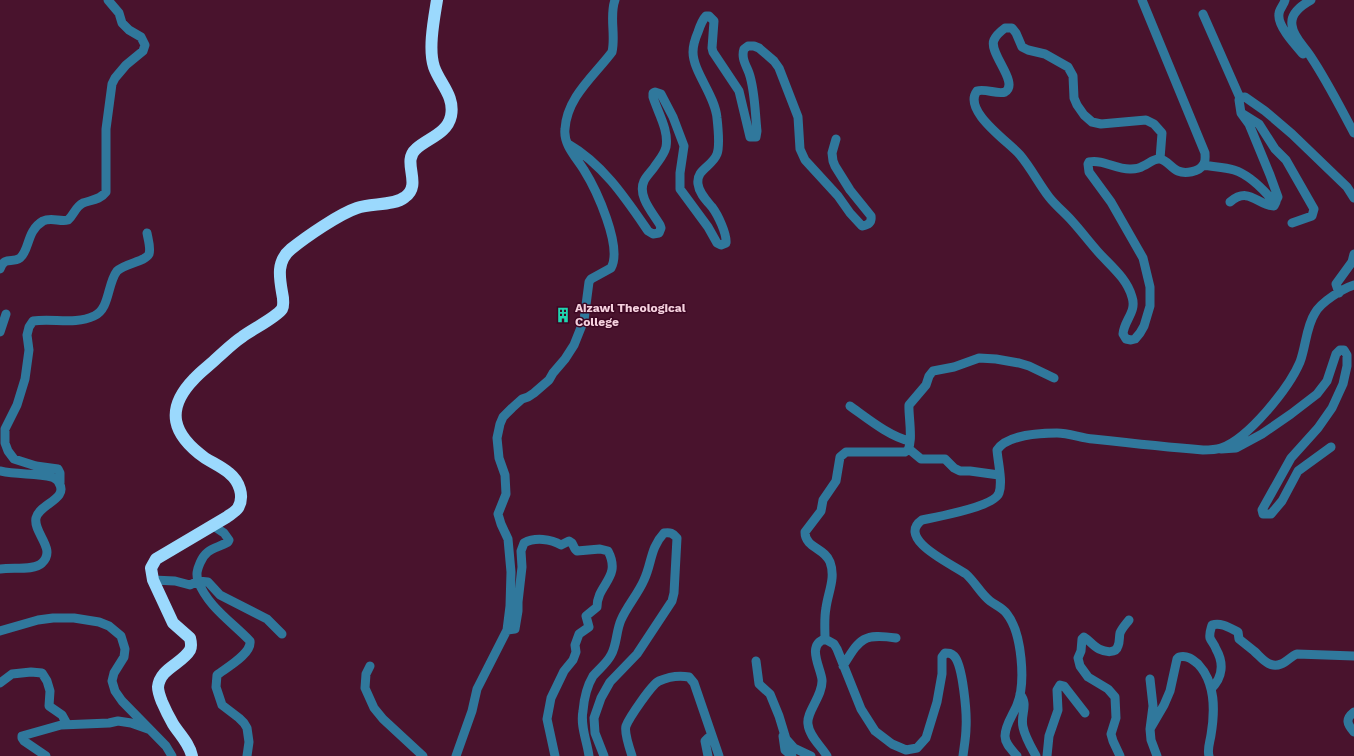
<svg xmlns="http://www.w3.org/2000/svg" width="1354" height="756" viewBox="0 0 1354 756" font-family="'Work Sans',sans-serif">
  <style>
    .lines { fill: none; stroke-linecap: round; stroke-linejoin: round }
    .minor { stroke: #30789c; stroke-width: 9 }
    .highway { stroke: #9bd9fd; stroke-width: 12 }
    .labels { text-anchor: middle; stroke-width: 3; stroke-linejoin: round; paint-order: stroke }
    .poi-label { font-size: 12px; font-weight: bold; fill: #f5d1de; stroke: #3d0723; text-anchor: start }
  </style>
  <rect width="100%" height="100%" fill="#49132d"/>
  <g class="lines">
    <path class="minor" d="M1142 0 1205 153C1205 157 1206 162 1203 165 1199 172 1185 174 1178 171 1171 168 1167 160 1160 159 1153 158 1149 164 1143 166 1140 168 1135 169 1131 169 1117 170 1103 159 1089 162L1088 164 1089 172 1111 202 1143 258 1150 287V306L1144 326 1140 333 1135 339 1131 340 1126 339 1123 334C1124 320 1137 312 1132 297 1127 279 1112 267 1100 254 1090 243 1082 232 1072 221 1065 213 1056 206 1049 197 1039 184 1031 168 1020 155 1009 142 962 111 977 91 985 88 998 95 1005 92 1020 83 988 53 994 40 996 35 1001 31 1005 28H1012L1016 33 1022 47 1028 50 1045 54 1068 67 1073 76 1074 98 1077 105 1084 115 1092 122 1101 124 1146 120 1154 124 1162 133 1160 159
      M1285 0C1284 5 1279 9 1279 14 1277 26 1296 46 1303 54
      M1311 0C1302 5 1290 13 1292 25 1293 37 1305 47 1311 57 1327 81 1340 107 1354 133
      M1203 14 1240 98
      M1243 114 1259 124 1275 149 1286 160 1314 209 1312 216 1292 223
      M568 144C603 164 626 199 648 231L653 234 659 233 661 228 660 225C653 213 637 196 644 181 647 175 652 171 655 166 659 160 664 155 666 147 669 130 658 113 653 97V93L655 92 661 94 673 117 684 146 680 173V189L708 227 717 243 721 245 726 243C727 234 718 215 712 207 706 200 699 193 698 184 696 169 712 167 717 154 720 146 718 127 717 118 715 95 693 72 693 52 693 45 695 39 698 32 700 26 702 20 706 16H709L714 21 712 48 713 52 739 91 750 137H756L757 131C755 113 755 90 749 73 746 65 741 58 744 49L748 46H754L759 48 774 61 779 68 798 117 800 149 805 160 838 196 850 213 862 226C868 225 872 223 871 216L850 190 835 166 833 161 832 153 836 139
      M1203 165C1214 167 1224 167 1234 170 1250 175 1263 189 1273 201H1276L1278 197 1270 175 1249 124 1241 113 1239 100 1240 98 1245 97 1265 111 1292 134 1347 187 1354 198
      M1230 202C1249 186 1257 205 1274 206L1276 202
      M0 269C5 255 12 264 20 258 30 250 26 231 43 221 51 217 60 222 68 220 74 215 75 207 83 203 91 200 100 200 106 192V129L112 84 115 78 126 65 143 51 145 45 141 37 129 30 122 23 119 13 108 0
      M1339 293 1336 284 1352 262 1354 254
      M0 332 6 314
      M850 406C867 418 890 437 910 441
      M909 449 921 459H945L954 468 960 471H970L999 475
      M1221 449 1236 448 1262 434 1291 414 1317 394 1327 381 1336 354 1340 350H1344L1347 355V366L1343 384 1332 408 1318 428 1291 458 1262 510 1263 514H1271L1282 501 1298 471 1331 447
      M0 471C17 475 35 473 52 477 54 478 58 480 59 483 69 499 39 504 36 518 33 533 57 549 42 563 34 571 12 567 0 569
      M60 483V473L58 469 36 466 14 459 8 451 5 443V429L17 405 25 379 29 350 27 335 29 327 33 321C53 318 75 325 94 316 110 309 107 284 117 271 125 263 145 262 149 254 151 248 148 239 147 233
      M212 525 224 533 229 540 228 542C216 549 206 548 200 563 197 570 196 574 198 581L208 582 220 595 267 619 282 634
      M153 580 175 581 190 585 198 581C208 607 232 622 250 641 252 654 226 668 217 675L216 687 222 705 239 718 244 723 247 728 249 742 247 756
      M507 630 515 629 518 611V602L522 567 521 551 524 543C535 537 551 539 561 545L569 541 572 543 575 549 577 551 600 549 608 551C622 578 597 584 597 607L586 616 589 627 579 634 575 645 576 652 573 660 564 671 551 698 547 719 555 756
      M0 631 38 620 53 618H74L99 622 109 626 121 636 125 649 124 657 114 673 112 681 115 691 122 701 166 746 172 756
      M825 639C825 628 824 618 826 608 828 592 836 578 830 562 825 548 805 548 805 532L821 511 823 500 836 481 840 457 846 452H905C915 448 908 415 909 405L926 385 929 376 933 371 954 367 979 358 996 359 1019 363 1029 366 1054 378
      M756 661 759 684 770 694 779 716 786 739 794 748 811 756
      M370 666 366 674 365 688 374 708 383 719 423 756
      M843 666C860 639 862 633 896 638
      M1150 679 1153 706 1150 729 1151 740 1157 756
      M0 683 12 674 31 672 42 673 47 681 50 691 49 706 62 715 67 724
      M1211 689C1223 677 1224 663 1216 649 1215 645 1211 641 1210 638 1209 633 1211 629 1212 625 1221 622 1230 628 1238 632L1239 639C1244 643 1249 647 1254 651 1262 658 1269 669 1281 664 1287 662 1291 656 1297 654L1354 656
      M1020 694C1029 705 1020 714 1023 727 1025 737 1031 747 1036 756
      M1354 712C1345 719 1347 724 1354 732
      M1150 729 1164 705 1170 691 1177 659 1179 657C1187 655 1192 659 1198 664 1216 683 1215 711 1211 735 1210 742 1207 749 1209 756
      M783 736 785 750 792 756
      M46 756 24 741 22 738V736L61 725 109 723 118 721 131 723 148 729
      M456 756 472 711 477 689 507 630 510 606 511 572 508 539 501 524 498 514 506 494 505 475 499 458 497 438 500 424 503 417 512 408 522 399 528 397 534 393 549 380 553 373 565 359 574 345 584 320 589 282 591 279 611 268C623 247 596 189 584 170 577 158 563 145 565 129 567 97 594 76 612 52 616 35 609 16 615 0
      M589 756C587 741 580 726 583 711 584 699 587 686 593 676 599 669 607 663 611 655 617 645 616 631 621 620 627 606 638 594 644 580 652 563 650 548 664 533 670 532 673 533 677 538L674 593 672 601 637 654 610 682 601 698 594 718 595 733 604 756
      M632 756C630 750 624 732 626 726 629 718 652 684 659 681 668 677 679 675 689 677L694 683 719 756
      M708 756 705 741 708 738 713 739
      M827 756C821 746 809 736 808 724 806 712 823 696 822 680 821 668 806 645 825 639L834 644 837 649 861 709 875 731 892 744 906 750 917 748 926 738 937 702 942 674V657L945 653C949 653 951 653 954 656 963 665 967 714 966 728 966 737 964 747 963 756
      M1017 756C1012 750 1005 744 1005 736 1005 725 1013 715 1017 705 1026 683 1022 633 1007 614 1003 608 995 605 990 601 981 594 975 582 966 574 954 565 895 539 922 520 936 517 994 507 999 493 1003 482 998 463 997 450 1007 435 1040 433 1057 433 1069 433 1081 438 1093 439 1129 443 1166 447 1203 450 1209 450 1215 450 1221 448 1248 439 1289 388 1300 362 1306 346 1306 327 1315 313 1321 302 1342 289 1354 285
      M1047 756 1049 736 1058 710 1057 690 1060 685 1064 686 1085 713
      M1120 756 1113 741 1111 734 1116 718 1115 697 1108 689 1088 677 1080 666 1078 658 1081 651 1082 639 1084 637C1089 640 1093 646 1099 649 1105 652 1116 654 1118 646 1120 641 1119 637 1120 633 1122 628 1126 624 1129 620"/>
    <path class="highway" d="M192 756C189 743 180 735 173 724 169 717 165 709 162 702 160 697 158 692 158 687 160 668 182 664 190 650 192 646 191 642 190 638L173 623 153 580 151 568 156 559 227 517C231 514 236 511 238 508 245 496 239 481 229 473 222 467 213 463 205 458 173 435 164 410 194 379 201 371 210 365 217 358 225 351 233 343 242 337 251 330 277 317 282 309 284 305 283 302 283 298 280 280 275 262 291 249 306 237 339 214 357 208 371 203 394 206 405 197 423 184 401 162 416 149 428 138 447 134 451 116 455 96 440 84 434 67 428 49 434 19 437 0"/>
  </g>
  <defs>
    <g id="building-bare" transform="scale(1.2)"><path d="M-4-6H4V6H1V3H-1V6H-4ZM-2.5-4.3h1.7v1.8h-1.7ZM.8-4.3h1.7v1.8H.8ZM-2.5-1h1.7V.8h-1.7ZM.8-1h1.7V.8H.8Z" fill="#1fd5b0" stroke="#3d0723" stroke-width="2.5" paint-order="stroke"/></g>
  </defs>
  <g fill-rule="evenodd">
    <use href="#building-bare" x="563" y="315"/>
  </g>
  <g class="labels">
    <g class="poi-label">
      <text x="575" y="312">Aizawl Theological<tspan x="575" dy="14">College</tspan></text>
    </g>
  </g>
</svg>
